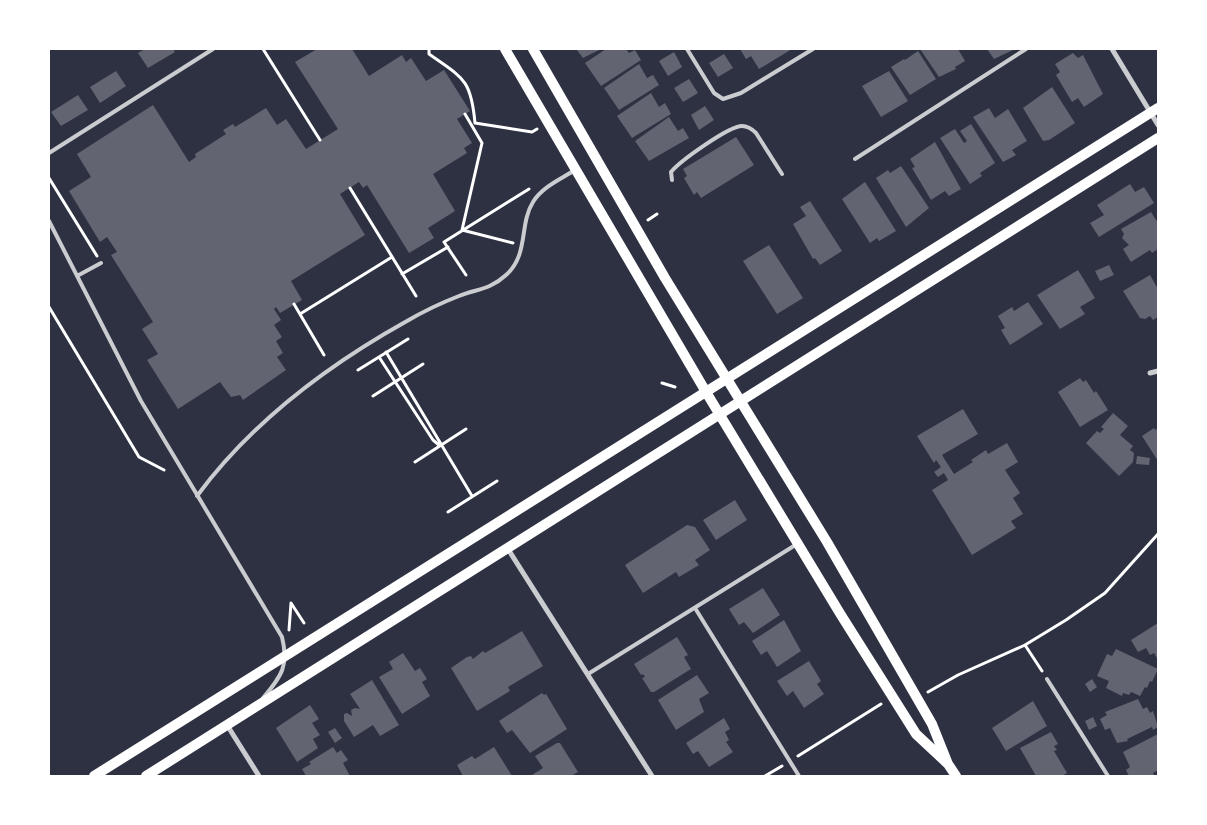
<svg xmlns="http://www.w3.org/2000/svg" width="1207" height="825" viewBox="0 0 1207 825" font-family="'Sofia Sans Condensed',sans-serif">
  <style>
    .building { fill: #626471 }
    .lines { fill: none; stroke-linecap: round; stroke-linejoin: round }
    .path { stroke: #fff; stroke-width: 3 }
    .service { stroke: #caccd0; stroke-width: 4 }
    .minor { stroke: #caccd0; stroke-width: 5 }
    .secondary { stroke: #fff; stroke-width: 10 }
  </style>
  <rect width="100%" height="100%" fill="#2d3142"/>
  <path class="building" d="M145 49H173L175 52 148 68 138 53Z
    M317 49H352L369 76 402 55 406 62 411 58 426 81 444 70 470 111 457 119 472 143 464 148 467 153 433 174 455 211 428 228 434 238 409 253 367 185 363 188 359 182 340 194 365 235 291 281 302 300 280 313 276 307 274 309 281 320 274 325 282 337 276 341 283 353 277 357 286 370 243 400 240 395 231 397 220 382 178 409 147 360 158 354 142 329 153 322 111 255 117 252 107 237 100 242 69 191 91 177 77 154 153 105 189 162 196 157 195 154 226 134 223 130 233 124 235 127 266 108 277 125 286 119 306 149 338 129 295 62Z
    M576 49H601L583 58Z
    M606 49H626L629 53 635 50 641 60 601 86 585 63Z
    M740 49H792L759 69 751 56 746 59Z
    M920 49H958L965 61 955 67 956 69 939 77Z
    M987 49H1015L994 59Z
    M918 51 936 79 910 95 891 67 904 59 905 60Z
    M674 52 682 67 668 76 659 61Z
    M1073 53 1078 58 1083 55 1103 94 1084 107 1078 98 1072 102 1056 75 1060 72 1055 64Z
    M724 54 733 68 718 77 709 63Z
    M639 64 647 78 653 75 659 85 619 110 604 88Z
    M116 71 126 86 100 103 90 87Z
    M889 71 908 101 881 117 862 86Z
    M689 79 698 93 683 102 674 88Z
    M1052 87 1075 123 1049 140 1043 141 1023 108Z
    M651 93 659 107 665 103 671 114 632 138 617 116Z
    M78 95 88 110 61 126 51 112Z
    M705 106 714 120 699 130 691 115Z
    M989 108 995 118 1008 109 1027 141 1012 150 1016 155 1003 162 973 117Z
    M669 117 678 131 683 128 689 138 649 161 635 141Z
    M971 124 995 163 980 173 982 176 970 184 940 138 955 129 964 143 967 141 960 131Z
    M736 137 754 165 701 198 697 192 694 195 684 178 687 176 683 169Z
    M935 142 961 189 949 196 945 191 931 200 912 168 915 167 910 159Z
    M901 166 929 208 906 227 876 178 888 170 890 173Z
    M865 182 896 231 879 241 877 238 870 243 842 199Z
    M1130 184 1135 192 1144 187 1154 203 1099 237 1090 223 1104 215 1097 205Z
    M810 201 842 251 820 265 815 258 813 259 793 224 806 216 800 207Z
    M1151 212 1158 223V249L1152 253 1150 250 1131 262 1123 249 1129 245 1122 238 1124 234 1121 229Z
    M769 245 803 298 777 314 743 261Z
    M1109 265 1114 275 1100 281 1095 271Z
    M1078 270 1095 298 1080 307 1085 314 1060 329 1037 295Z
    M1150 275 1158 289V317L1153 320 1150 316 1145 319 1140 318 1123 291Z
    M1028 302 1043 324 1010 345 1001 330 1005 328 998 316 1012 307 1014 311Z
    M1080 378 1083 382 1086 380 1094 393 1096 391 1108 410 1080 427 1058 392Z
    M963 409 978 434 942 455 954 474 973 462 971 460 986 450 988 454 1007 443 1018 462 1005 470 1020 493 1013 498 1023 514 1011 521 1016 528 972 555 932 490 948 480 944 473 938 477 934 472 941 467 936 460 934 463 917 436Z
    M1113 413 1128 426 1120 435 1133 446 1130 450 1134 453 1133 462 1119 476 1086 443 1097 431 1100 433 1104 429 1101 427Z
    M1154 428 1155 430 1158 428V461L1142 436Z
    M1137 456 1150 458 1149 465 1136 464Z
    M735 500 747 520 716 540 703 520Z
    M687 525 695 527 710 550 695 560 699 565 679 577 676 572 643 593 625 565Z
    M763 588 780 615 753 633 744 622 739 625 729 609Z
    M784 620 801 651 777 667 767 651 761 655 752 641Z
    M1158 623V660L1154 653 1150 655 1146 648 1138 652 1131 640Z
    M522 631 543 666 508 687 510 691 477 711 451 668 467 657 471 656 473 659 483 651 485 653Z
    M677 637 688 655 684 657 691 669 654 692H651L642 678 645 677 643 674 641 675 634 664Z
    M1116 649 1158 669 1152 682 1150 681 1147 688 1145 687 1140 696 1131 692 1129 695 1123 693 1122 696 1106 688 1109 681 1097 676 1107 654 1112 656Z
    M403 653 415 671 420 668 427 679 422 682 430 696 402 714 379 677 393 669 389 662Z
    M809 661 821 681 817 684 824 694 804 708 793 691 787 696 777 681Z
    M697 675 709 693 699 699 704 712 676 730 658 700Z
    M1092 679 1097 687 1090 692 1085 684Z
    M372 680 399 725 380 736 373 725 354 737 344 721V714L347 713 352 716 351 710 355 708 360 709 350 694Z
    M542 693 544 695 546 694 567 729 530 753 512 730 507 733 499 721Z
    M1138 699 1143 709 1147 707 1150 713 1153 711 1158 727 1153 730 1152 727 1127 739 1128 741 1117 743 1110 728 1105 730 1100 719 1107 715 1105 712Z
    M1033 701 1047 726 1006 751 992 728Z
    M310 705 319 719 312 723 320 735 313 739 318 748 297 762 276 728Z
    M1093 717 1097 726 1089 730 1085 721Z
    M724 718 730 729 725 732 729 740 726 742 733 752 709 767 698 751 693 754 686 743Z
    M335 728 342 738 335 743 328 732Z
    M1051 732 1058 744 1054 746 1057 750 1054 751 1067 773 1062 776H1036L1020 748Z
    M1158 734V770L1153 773 1155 776H1129L1126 770 1130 767 1123 752Z
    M557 743H560L578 772 571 776H533L532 775 543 768 535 756Z
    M333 747 337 753 341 750 348 760 343 763 350 776H306L302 769 311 764 309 762Z
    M494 747 512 776H463L457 765 472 756 475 759Z"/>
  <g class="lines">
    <path class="path" d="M263 49 320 140
      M429 49V54C463 78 471 79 475 123
      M465 114 482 143 462 230 513 243
      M475 123 532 132 537 129
      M49 178 97 256
      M350 188 416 296
      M648 220 657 214
      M402 274 448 247
      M466 275 444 242 529 189
      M294 304 324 355
      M49 307 139 457 164 470
      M300 314 392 257
      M386 352 472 496
      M379 357 433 440 439 445
      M358 370 408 339
      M662 383 675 387
      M373 396 423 364
      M415 462 466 429
      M448 512 497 481
      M291 603 304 623
      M289 630 291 603
      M1025 645 1042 671
      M928 692 958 675 1025 645 1066 620 1105 593 1158 534
      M798 756 881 704
      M765 776 782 766"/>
    <path class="service" d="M687 49 714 93 723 99 741 93 813 49
      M49 153 213 49
      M855 159 1026 49
      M672 180 671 172C680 161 729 126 742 126 748 126 752 129 756 133L782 174
      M49 221 141 401 282 637C289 665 282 676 263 698
      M77 276 101 263
      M197 496C251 423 328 365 407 321 424 311 441 303 459 296 476 289 490 290 506 275 529 255 519 224 533 202 542 187 561 179 575 170
      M695 608 799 776
      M588 674 797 544
      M1047 679 1108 776"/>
    <path class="minor" d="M1112 49 1158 125
      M1150 373 1158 371
      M508 549 652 776
      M227 725 259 776"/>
    <path class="secondary" d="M505 49 706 392 841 615 916 734 948 764
      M533 49 665 278 827 542 932 724 948 764 956 776
      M94 776 1158 108
      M146 776 1158 138"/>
  </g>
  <rect width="1207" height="825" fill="none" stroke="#ffffff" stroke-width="100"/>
</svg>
